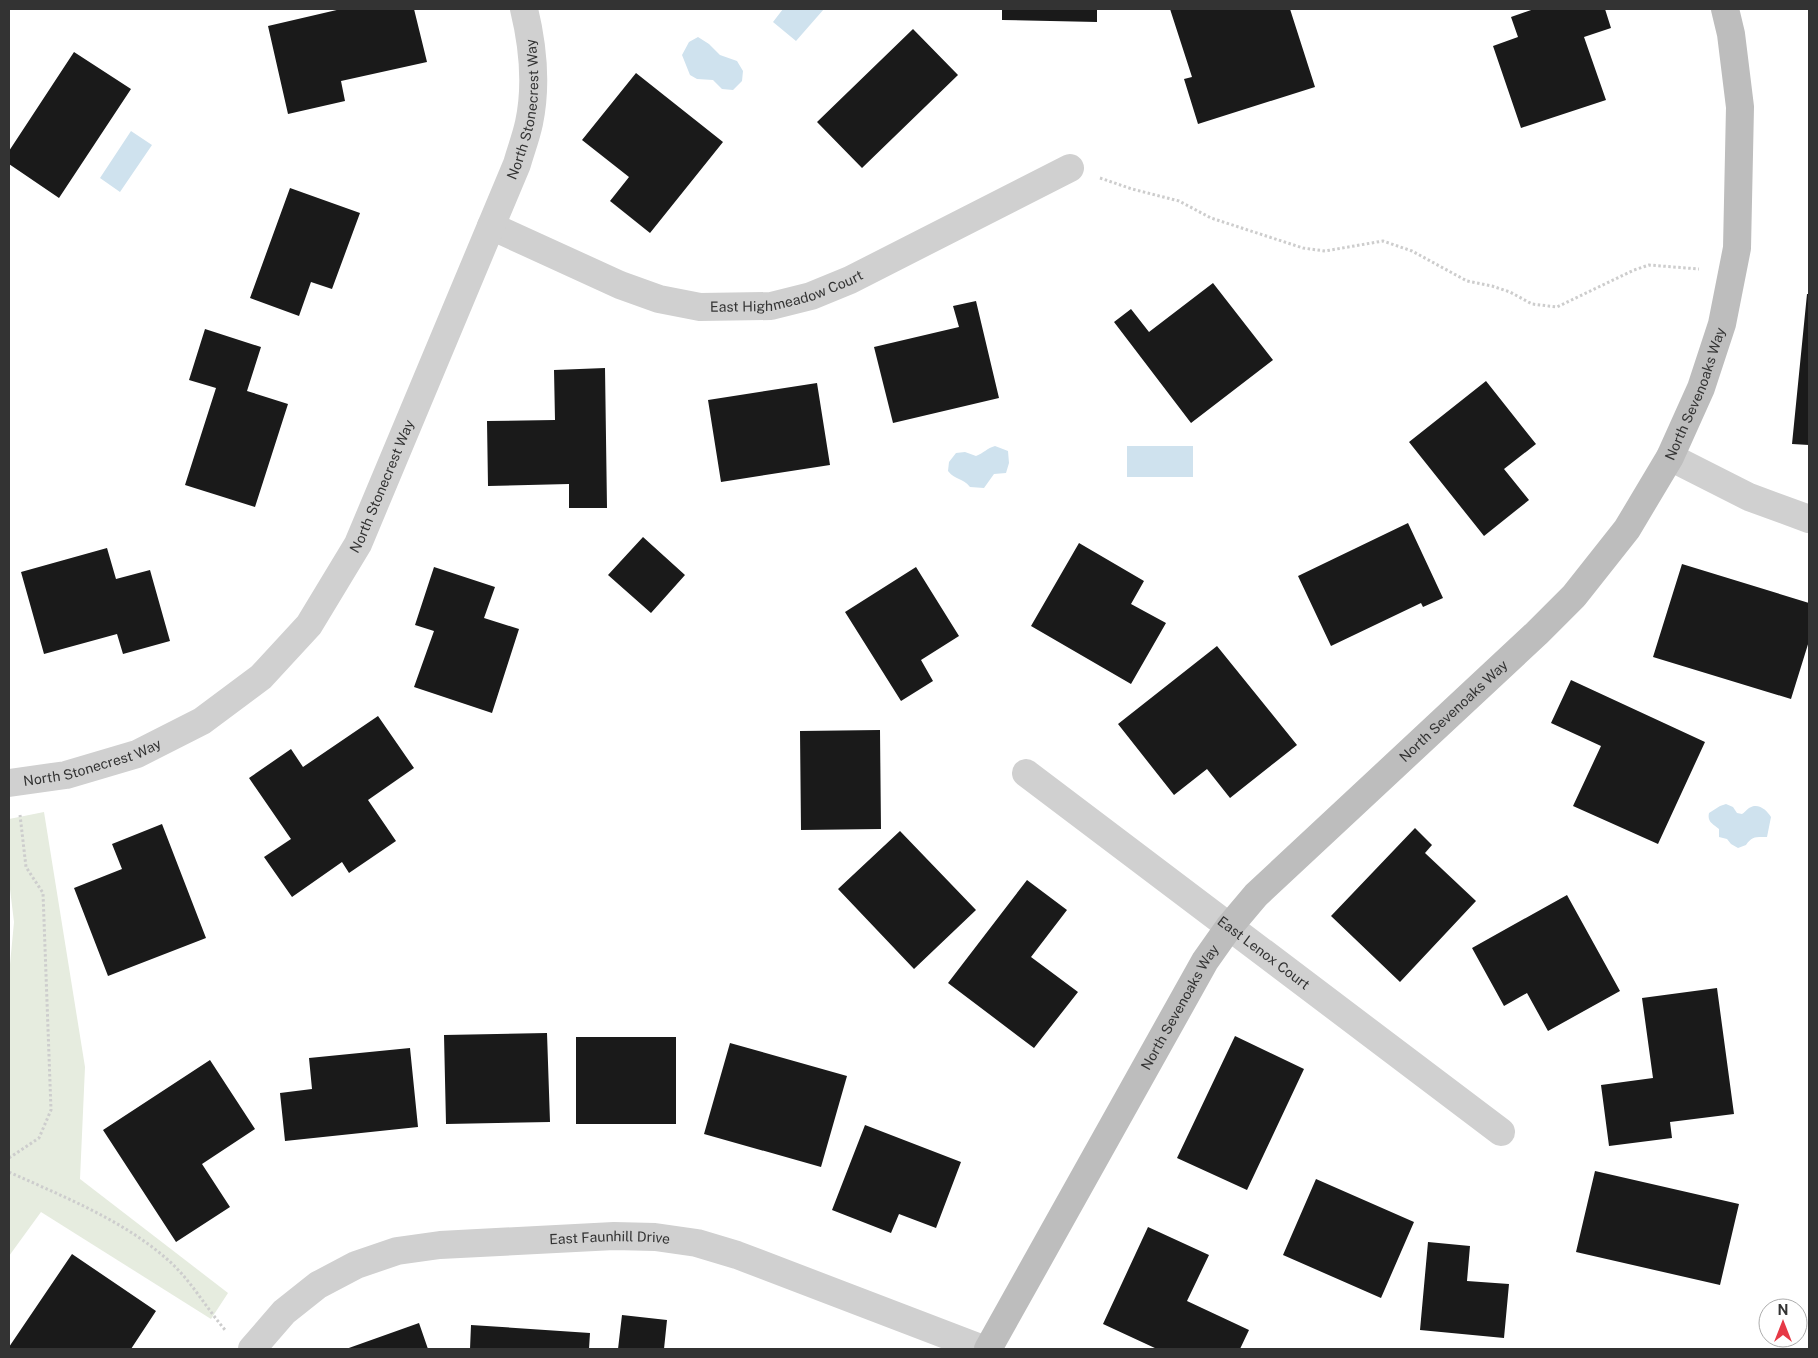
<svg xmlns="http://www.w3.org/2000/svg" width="1818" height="1358" viewBox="0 0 1818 1358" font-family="'Public Sans',sans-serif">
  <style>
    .green { fill: #e6ecdf }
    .water { fill: #cfe2ee }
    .building { fill: #1a1a1a }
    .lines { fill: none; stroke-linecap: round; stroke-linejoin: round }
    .path { stroke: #cdcdcd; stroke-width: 3; stroke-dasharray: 2.5 2.5; stroke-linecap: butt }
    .street { stroke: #d0d0d0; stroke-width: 28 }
    .secondary { stroke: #bdbdbd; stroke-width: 28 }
    .labels { text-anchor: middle; stroke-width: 5; stroke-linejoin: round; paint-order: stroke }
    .street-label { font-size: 14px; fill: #333; stroke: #fff }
  </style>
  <rect width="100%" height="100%" fill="#fff"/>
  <path class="green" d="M44 812 85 1067 80 1179 228 1293 211 1319 41 1212 9 1256V975L14 922 9 881V819Z"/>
  <path class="water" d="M783 9H824L796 41 773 22Z
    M698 37 709 44 720 55 737 61 743 71 742 81 733 90 722 89 713 80 697 79 690 75 682 55 689 42Z
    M131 131 152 145 120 192 100 178Z
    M995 446 1008 451 1009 463 1006 473 994 474 984 488 970 487C962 477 956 481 948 471L949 462 956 453 965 452 976 456C984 453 987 448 995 446Z
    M1127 446H1193V477H1127Z
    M1726 804 1733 807 1737 813 1742 814C1744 813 1746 810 1749 808 1758 802 1767 810 1771 817L1767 837C1756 837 1752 836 1746 845L1738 848 1731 844 1727 839 1719 837V829C1713 824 1707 822 1709 813L1720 806Z"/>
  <path class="building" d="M341 9H414L427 62 341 81 345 101 288 114 268 26Z
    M1002 9H1097V22L1002 20Z
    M1170 9H1290L1315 87 1198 124 1184 79 1192 77Z
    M1534 9H1605L1611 28 1584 37 1606 100 1521 128 1493 46 1518 37 1511 17Z
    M913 29 958 75 862 168 817 122Z
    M74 52 131 89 59 198 9 164V151Z
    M636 73 723 142 650 233 610 201 629 177 582 140Z
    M290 188 360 213 332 289 311 282 299 316 250 298Z
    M1213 283 1273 360 1191 423 1114 322 1131 309 1149 332Z
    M1807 294H1809V445L1792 444Z
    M976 301 999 398 893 423 874 347 959 327 953 306Z
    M205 329 261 347 247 391 288 404 255 507 185 485 216 388 189 380Z
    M605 368 607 508H569V484L488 486 487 421 555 420 554 370Z
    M1486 381 1536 444 1504 469 1529 500 1484 536 1409 442Z
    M817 383 830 465 721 482 708 400Z
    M1408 523 1443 598 1423 607 1421 603 1331 646 1298 576Z
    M643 537 685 575 651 613 608 575Z
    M1079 543 1144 581 1131 604 1166 623 1131 684 1031 626Z
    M107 548 116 579 150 570 170 641 123 654 117 634 44 654 21 572Z
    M1682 564 1809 603V641L1791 699 1653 657Z
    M434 567 495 587 484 618 519 629 492 713 414 687 434 631 415 625Z
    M916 567 959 636 921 660 933 681 901 701 845 612Z
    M1217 646 1297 745 1230 798 1207 769 1174 795 1118 724Z
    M1571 680 1705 742 1658 844 1573 806 1601 746 1551 723Z
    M378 716 414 768 368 800 396 841 349 873 342 862 292 897 264 857 291 839 249 778 291 749 303 767Z
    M880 730 881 829 801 830 800 731Z
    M162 824 206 938 108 976 74 888 122 869 112 844Z
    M1415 828 1432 845 1425 853 1476 901 1400 982 1331 916Z
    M900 831 976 910 914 969 838 889Z
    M1027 880 1067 910 1031 957 1078 992 1034 1048 948 983Z
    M1567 895 1620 991 1548 1031 1527 993 1504 1006 1472 948Z
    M1717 988 1734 1114 1670 1122 1672 1138 1609 1146 1601 1085 1653 1078 1642 998Z
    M547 1033 550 1122 446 1124 444 1035Z
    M1235 1036 1304 1069 1247 1190 1177 1158Z
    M576 1037H676V1124H576Z
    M730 1043 847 1076 821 1167 704 1134Z
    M410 1048 418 1127 285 1141 280 1093 312 1089 309 1058Z
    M210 1060 255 1129 202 1164 230 1207 176 1242 103 1130Z
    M865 1125 961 1162 936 1228 899 1214 891 1233 832 1210Z
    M1595 1171 1739 1204 1720 1285 1576 1252Z
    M1316 1179 1414 1222 1381 1298 1283 1255Z
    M1148 1227 1209 1255 1187 1301 1249 1330 1240 1349H1157L1103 1324Z
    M1428 1242 1470 1246 1467 1281 1509 1284 1504 1338 1420 1330Z
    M72 1254 156 1311 131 1349H9V1347Z
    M622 1315 667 1320 664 1349H618Z
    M419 1323 428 1349H346Z
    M471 1325 590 1333 589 1349H470Z"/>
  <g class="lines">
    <path class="path" d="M1100 178 1132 189 1179 201 1211 218 1303 248 1325 251 1383 241 1412 251 1467 281 1492 286 1510 292 1532 304 1557 307 1634 270 1649 265 1699 269
      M9 1158 39 1138 51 1110 43 893 26 867 20 815
      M9 1172C64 1197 123 1220 168 1260 191 1280 206 1308 226 1331"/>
    <g class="street">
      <path id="s1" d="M491 226 620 285 659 299 700 307 771 306 811 296 850 280 1070 168"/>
      <path d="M1670 457 1749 497 1809 519"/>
      <path id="s2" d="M1026 773 1501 1132"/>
      <path id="s3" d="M9 783 66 775 137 754 202 721 261 677 309 625 358 544 517 164C521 150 526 137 529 123 537 85 533 46 524 9"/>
      <path id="s4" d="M252 1349 284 1312 318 1285 356 1265 397 1251 440 1245 614 1236 655 1237 697 1243 737 1255 983 1349"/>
    </g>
    <path class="secondary" id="s5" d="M988 1349 1205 961 1229 927 1256 895 1537 633 1574 596 1627 529 1670 457 1701 388 1722 324 1737 248 1740 107 1731 34 1725 9"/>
  </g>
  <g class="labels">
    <g class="street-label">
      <text dy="5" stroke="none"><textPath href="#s3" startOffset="911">North Stonecrest Way</textPath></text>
      <text dy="5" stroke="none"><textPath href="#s1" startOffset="314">East Highmeadow Court</textPath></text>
      <text dy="5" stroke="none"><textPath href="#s5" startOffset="1202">North Sevenoaks Way</textPath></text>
      <text dy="5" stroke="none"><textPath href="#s3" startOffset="506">North Stonecrest Way</textPath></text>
      <text dy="5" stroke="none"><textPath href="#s5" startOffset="798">North Sevenoaks Way</textPath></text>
      <text dy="5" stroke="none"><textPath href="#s3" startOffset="86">North Stonecrest Way</textPath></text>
      <text dy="5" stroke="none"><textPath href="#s2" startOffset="298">East Lenox Court</textPath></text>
      <text dy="5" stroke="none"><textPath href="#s5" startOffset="392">North Sevenoaks Way</textPath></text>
      <text dy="5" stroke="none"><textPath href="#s4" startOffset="392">East Faunhill Drive</textPath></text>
    </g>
  </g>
  <rect width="1818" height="1358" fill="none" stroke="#333333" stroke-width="20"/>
  <g transform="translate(1783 1323)"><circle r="24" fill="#ffffff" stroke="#adadad"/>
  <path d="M0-4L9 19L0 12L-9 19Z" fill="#e63946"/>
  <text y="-8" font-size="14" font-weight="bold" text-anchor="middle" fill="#333333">N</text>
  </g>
</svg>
